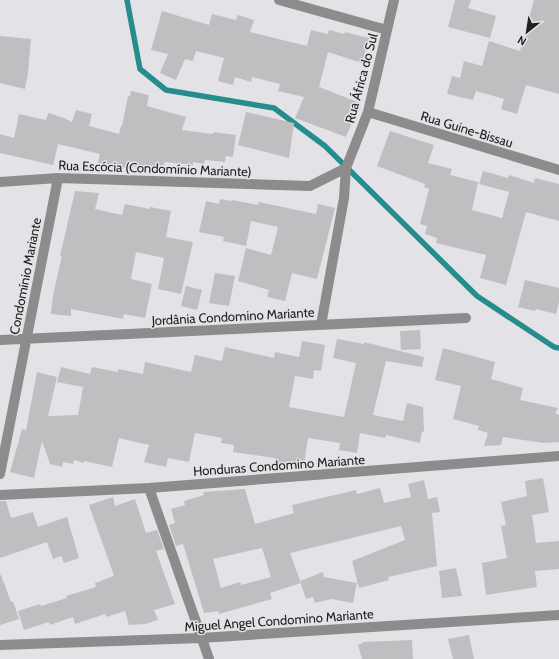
<svg xmlns="http://www.w3.org/2000/svg" width="559" height="659" viewBox="0 0 559 659" font-family="Cabin,sans-serif">
  <style>
    .lines { fill: none; stroke-linecap: round; stroke-linejoin: round }
    .stream { stroke: #268d8e; stroke-width: 5.5 }
    .building { fill: #c0bec1; fill-rule: evenodd }
    .minor { stroke: #8d8b8b; stroke-width: 10 }
    .labels { text-anchor: middle; stroke-width: 3; stroke-linejoin: round; paint-order: stroke }
    .street-label { font-size: 13px; fill: #202021; stroke: #e3e3e7 }
  </style>
  <rect width="100%" height="100%" fill="#e3e3e7"/>
  <g class="lines">
    <path class="stream" d="M127 0 140 69 166 90 274 108 325 146 477 296 554 347 559 348"/>
  </g>
  <path class="building" d="M455 0H471L468 8 496 16 490 38 448 27Z
    M534 0H559V94L526 85 517 114 501 109 504 99 476 91 473 100 447 94 452 76 460 78 464 61 482 66 489 41 520 51Z
    M162 11 209 25 212 14 236 20 238 15 254 20 250 32 307 46 311 30 328 34 329 30 344 34 345 32 369 38 362 63 328 52 319 87 360 103 346 137 295 118 304 97 278 91 280 84 252 77 251 82 235 77 233 85 218 81 224 58 196 51 193 61 185 59 176 80 160 73 168 54 151 50Z
    M0 36 31 39 28 73 25 89 0 83Z
    M131 91 149 95 147 106 186 117 182 130 213 134V132L236 135 233 157 226 156 225 162 205 160 204 164 193 162V165L165 162 164 165 117 168 98 163 100 154 58 144 53 165 0 153V134L14 138 19 114 46 120 48 113 64 118 72 122 76 110 92 114 89 126 119 134 121 126H122L128 96H130Z
    M246 112 294 123 289 158 238 145Z
    M390 131 434 145 428 163 452 169 450 175 478 182 472 210 502 218 509 192 479 184 483 171 508 178 509 175 534 183 535 178 559 184V221L526 212 506 285 480 278 486 255 436 243 437 238 425 234 427 226 420 224 429 189 424 187 425 184 377 166Z
    M75 191 99 193 95 209 122 215 125 204 150 209V207L171 211 166 237 193 242 181 294 158 289 164 258 136 252 131 279 152 284 145 318 124 314 123 319 71 309V316L51 314 53 295 62 256H60Z
    M220 199 231 201 232 200 258 205 259 202 316 214 318 204 335 208 317 279 292 273 285 301 267 297 269 290 238 281 246 248 271 255 278 227 251 221 246 246 223 241 224 237 199 232 206 201 219 204Z
    M215 273 235 276 229 306 209 303Z
    M525 280 559 288V302L556 314 536 309 535 311 518 307Z
    M186 286 202 290 197 310 181 306Z
    M420 330 421 349 401 350 400 331Z
    M337 339 364 344V342L424 357 422 367 386 361 373 415 403 421 407 403 423 407 424 432 422 431 420 443 386 435 385 438 360 433 357 453 339 450 340 443 308 438 304 464H274L275 458 233 452 234 445 221 443 222 438 195 433 189 462 168 458 166 467 144 462 149 445 119 438 112 467 84 461V463L74 460 73 464 63 462 62 467 50 464 42 441 34 478 10 472 22 429 26 430 37 372 57 377 48 416 78 415 83 387 57 382 61 367 90 374 92 367 118 372V369L143 374 145 362 191 372 195 355 222 361 225 347 274 358 275 352 299 357 302 341 325 345 321 371 314 370 313 379 295 376 289 407 344 417 356 363 333 358Z
    M443 348 495 362 491 379 523 388 520 400 558 408 555 413 559 415V442L544 443 503 437 501 445 484 446 488 433 478 430 479 426 453 419 461 386 435 380Z
    M543 478 549 512 532 515 536 543 559 541V569L535 571 537 587 486 595 482 563 507 558 501 526 506 525 501 502 527 496 525 481Z
    M424 480 428 499 437 497 440 512 432 513 437 566 388 577 389 580 359 588 352 561 405 540 401 526 290 553 301 583 270 593 272 599 219 614 218 611 204 613 183 544 176 546 169 525 175 523 171 509 185 505 184 501 204 495 203 492 245 489 255 524 294 513 292 505 356 490 357 494 380 488 384 503 411 497 408 484ZM262 548 271 577 241 585 240 582 221 588 213 559Z
    M113 497 115 506 135 499 146 533 157 530 164 549 156 551 175 604 154 610 158 620 145 624 129 625 125 611 106 617 105 614 75 624 73 617 50 625 49 622 24 630 18 611 40 604 41 606 67 598 66 596 96 587 95 583 114 576 89 505Z
    M0 501H6L11 518 33 512 38 527 67 517 79 558 64 563 61 556 53 559 47 542 0 558Z
    M456 568 462 596 442 598 439 571Z
    M323 572 324 577 357 583 353 603 331 599 315 603 313 597 306 599 300 581Z
    M0 575H1L11 602 13 601 19 619 0 625Z
    M469 635 474 659H453L448 639Z
    M412 640 413 659H362L358 645 363 643V642Z"/>
  <g class="lines">
    <path class="minor" d="M279 0 387 30
      M368 112 559 170
      M0 182 58 178 310 186 346 168 368 112 394 0
      M321 325 344 198 346 168
      M0 340 466 318
      M0 474 58 178
      M149 488 209 659
      M0 495 149 488 559 456
      M0 645 201 638 559 615"/>
  </g>
  <g class="labels">
    <g class="street-label">
      <text transform="translate(361 78) rotate(-75)" y="5">Rua África do Sul</text>
      <text transform="translate(467 129) rotate(17)" y="5">Rua Guine-Bissau</text>
      <text transform="translate(155 168) rotate(2)" y="5">Rua Escócia (Condomínio Mariante)</text>
      <text transform="translate(25 276) rotate(-79)" y="5">Condomínio Mariante</text>
      <text transform="translate(233 316) rotate(-3)" y="5">Jordânia Condomino Mariante</text>
      <text transform="translate(279 465) rotate(-4)" y="5">Honduras Condomino Mariante</text>
      <text transform="translate(279 620) rotate(-4)" y="5">Miguel Angel Condomino Mariante</text>
    </g>
  </g>
  <g transform="translate(527 32) rotate(210)" stroke="#e3e3e7" stroke-width="3" paint-order="stroke">
  <path d="M0-3L7 15L0 10L-7 15Z" fill="#202021"/>
  <text y="-6" font-size="11" font-weight="bold" text-anchor="middle" fill="#202021">N</text>
  </g>
</svg>
